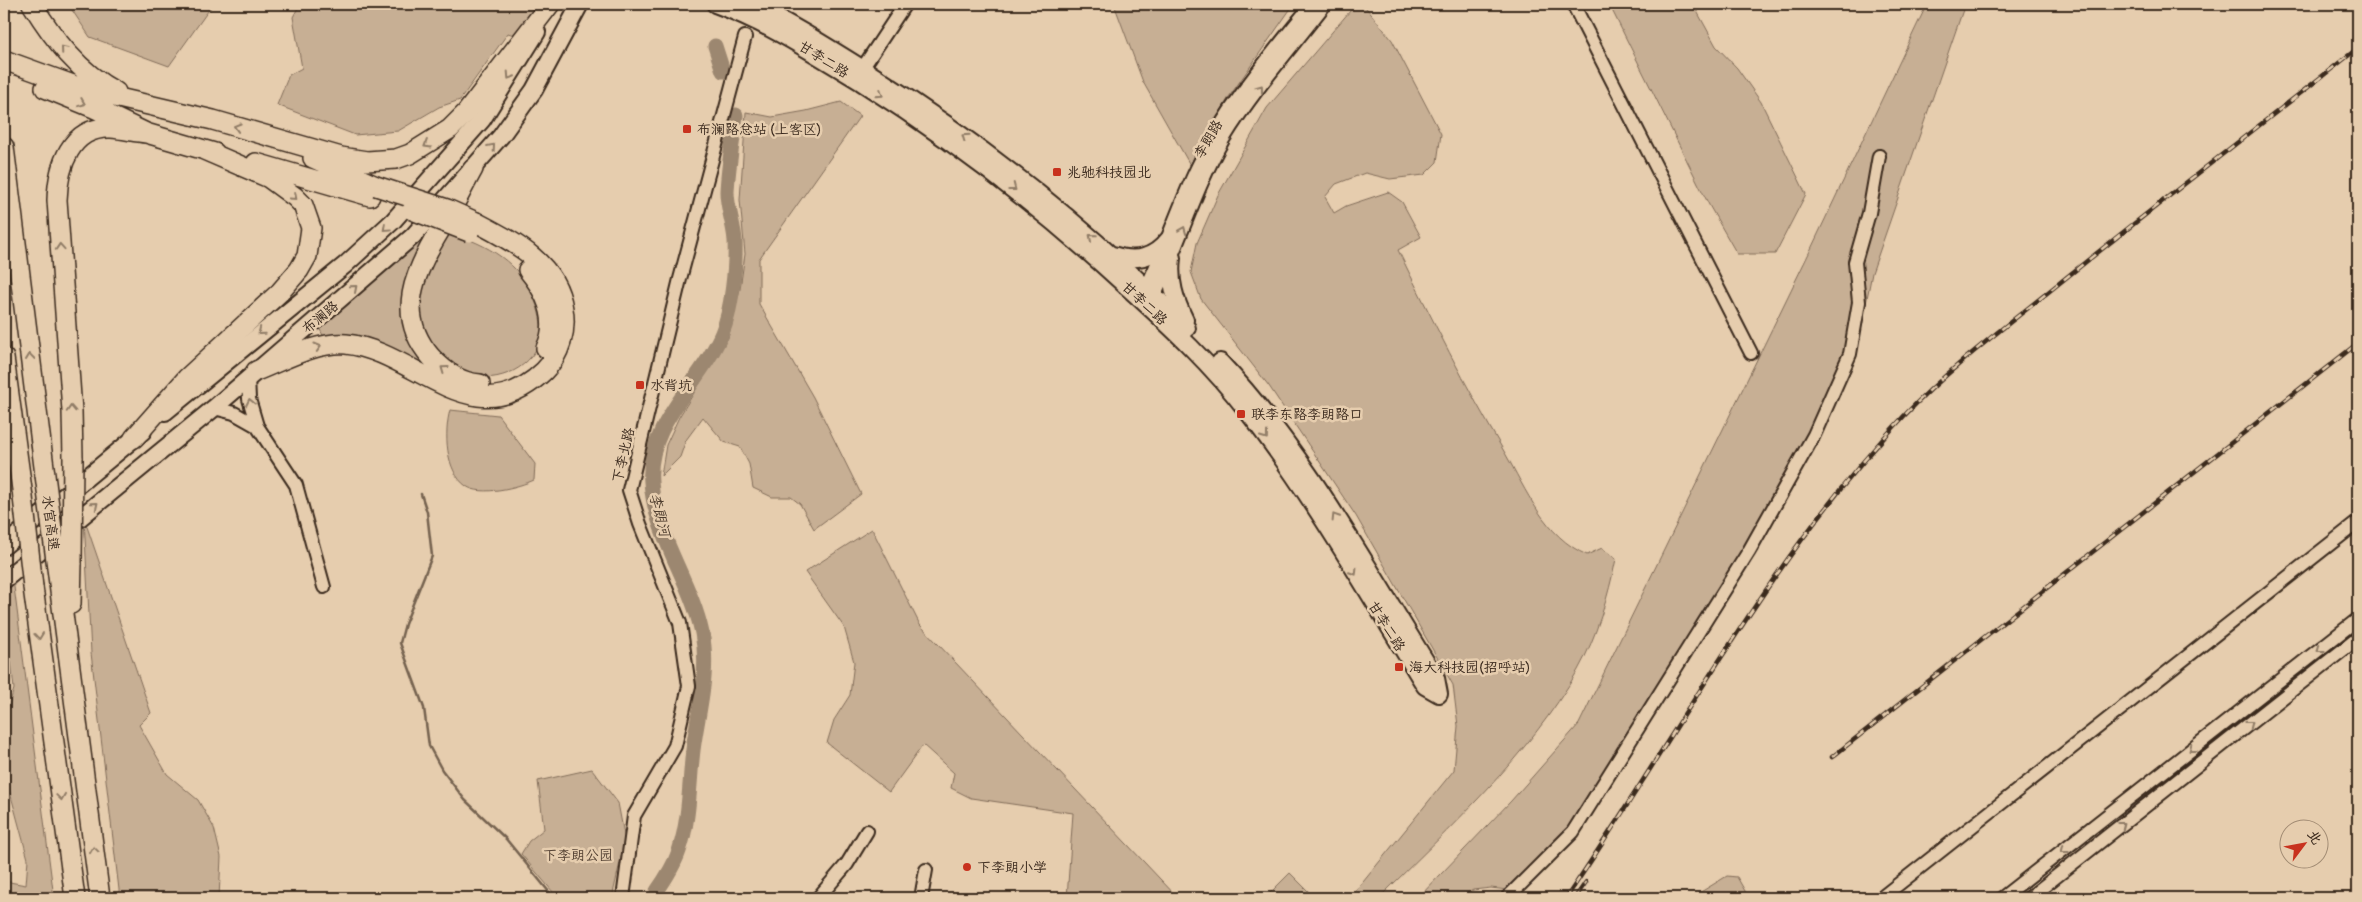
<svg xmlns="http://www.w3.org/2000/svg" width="2362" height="902" viewBox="0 0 2362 902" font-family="Pangolin,'LXGW WenKai TC',sans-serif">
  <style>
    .green { fill: #c7af94; stroke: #816c59 }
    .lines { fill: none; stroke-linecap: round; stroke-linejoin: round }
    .stream { stroke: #75624f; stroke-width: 2.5 }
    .river { stroke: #9c8770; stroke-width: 15 }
    .minor-casing { stroke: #3b2a1e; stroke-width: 16 }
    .major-casing { stroke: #3b2a1e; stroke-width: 20 }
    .highway-casing { stroke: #3b2a1e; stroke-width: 22 }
    .minor { stroke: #e6cdae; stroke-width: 12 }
    .major { stroke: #e6cdae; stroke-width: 16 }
    .highway { stroke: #e6cdae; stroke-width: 19 }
    .rail-casing { stroke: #3b2a1e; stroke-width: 4.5 }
    .rail { stroke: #e6cdae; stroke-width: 2.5; stroke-dasharray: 8; stroke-linecap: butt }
    .highway-bridge-casing { stroke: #3b2a1e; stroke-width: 22; stroke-linecap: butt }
    .highway-bridge { stroke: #e6cdae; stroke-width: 19 }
    .oneway { stroke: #907c66 }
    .poi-dot { fill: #c8321e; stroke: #e6cdae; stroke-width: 2 }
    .labels { text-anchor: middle; stroke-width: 5; stroke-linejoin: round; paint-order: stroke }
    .street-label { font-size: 14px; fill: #3b2a1e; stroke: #e6cdae }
    .poi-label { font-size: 14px; fill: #3b2a1e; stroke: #e6cdae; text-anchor: start }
    .park-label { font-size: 14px; fill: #503e30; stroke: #e6cdae }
    .water-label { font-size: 15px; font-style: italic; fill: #4e3d2e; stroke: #e6cdae }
  </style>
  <rect width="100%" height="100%" fill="#e6cdae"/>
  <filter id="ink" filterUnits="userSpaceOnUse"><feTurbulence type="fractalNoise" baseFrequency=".02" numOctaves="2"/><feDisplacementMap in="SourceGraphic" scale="10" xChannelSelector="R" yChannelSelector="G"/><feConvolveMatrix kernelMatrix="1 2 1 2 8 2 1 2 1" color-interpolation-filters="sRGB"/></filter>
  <g filter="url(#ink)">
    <path class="green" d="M68 4H213L169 66 90 37Z
      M300 4H539L517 36 508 33 460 100 439 107 398 131 355 135 277 105 289 75 302 68 293 17Z
      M1114 4H1294L1229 97 1190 165 1143 82Z
      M1356 4H1363L1392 40 1441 134 1437 162 1424 175 1390 179 1365 173 1336 184 1325 197 1334 213 1346 206 1388 192 1402 202 1421 237 1398 250C1432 319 1465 386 1505 453 1526 490 1545 537 1587 555L1602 548 1616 559C1608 597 1597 636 1578 670 1529 756 1449 828 1379 898H1350L1454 770 1458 726 1453 685 1356 516 1269 386 1201 299 1191 272 1197 243 1218 195 1267 108Z
      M1609 4H1693L1716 46 1737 68 1761 102 1806 194 1775 254H1737L1709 205Z
      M1927 4H1965L1872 273 1861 329 1804 444 1744 549 1570 827 1507 890 1491 888 1473 890 1459 898H1418L1511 801 1579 724 1810 251Z
      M841 102 860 116 759 259V304L813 397 861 494 814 529 800 504 791 497H772L753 488 749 464 740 447 724 442 703 417 686 440 680 457 661 476 666 445 679 417 728 338 740 289 745 254 740 200 746 112 772 117 806 111Z
      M429 229 416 256 408 308 444 376 325 339 318 326Z
      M450 233C487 244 521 263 535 301 539 311 542 323 541 334 537 367 497 385 468 375 421 359 408 296 430 256 434 248 443 240 450 233Z
      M450 410 498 415 535 464 534 480C519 487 481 497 466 486 445 471 444 432 450 410Z
      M84 518 151 713 139 725 167 774 198 800 214 828 221 857 219 898H120L91 653Z
      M872 529 920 625 1178 898H1067L1073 813 971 798 951 788 954 773 923 745 889 792 827 743 834 720 850 695 854 662 844 627 805 572Z
      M13 579 54 898H4V881L26 885 28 859 7 781 4 777V721L14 689 11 661 4 658V587Z
      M592 769 618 803 625 840 612 898H558L521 854 529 841 544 829 538 781Z
      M1290 873 1315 898H1265Z
      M1727 876 1737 877 1749 898H1691Z"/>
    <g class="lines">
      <path class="stream" d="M421 494 427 512 432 556 405 624 400 643 424 708 429 746 442 770 465 800 506 839 554 898"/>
      <path class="river" d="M715 46 723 71
        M657 891C666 878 674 866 679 851 690 819 689 784 693 750 698 711 710 673 702 633 691 581 655 536 651 482 646 424 701 383 722 333 732 310 736 266 735 241 734 224 727 208 727 192 728 167 733 140 736 115"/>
      <g class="minor-casing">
        <path id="minor" d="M1573 4 1751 353
          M858 75 905 4
          M1142 296C1164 254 1177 209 1198 166 1226 107 1271 55 1312 4
          M1151 302C1178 249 1194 190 1224 138 1253 91 1291 48 1325 4
          M248 377 249 399 257 426 296 485 324 587
          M214 408 234 413 257 426
          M623 898 634 816 675 746 689 686 680 623 640 524 629 490 680 279 745 37
          M818 898 847 864 867 831
          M921 898 926 870
          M1507 898 1573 832 1749 551 1814 435 1850 354 1859 302 1855 262 1869 213 1879 156
          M1881 898 2358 522
          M2002 898 2358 619
          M2029 898 2358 638"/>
      </g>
      <g class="major-casing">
        <path id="major" d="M715 4C768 23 813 53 861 82 957 143 1045 211 1128 288 1170 326 1212 365 1247 411 1314 497 1368 593 1425 686L1439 694
          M750 4C792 24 831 49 871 74 986 147 1092 231 1187 328
          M1113 255C1135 262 1153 259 1168 240
          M1172 258C1169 281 1175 300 1185 320
          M1220 362C1305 451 1370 573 1436 678L1439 694
          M165 412 345 265 393 221 482 120 537 32
          M4 546 143 431
          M4 580 214 408 413 236 501 136 534 90 580 4"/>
      </g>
      <g class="highway-casing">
        <path id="highway" d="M32 4C53 38 79 73 116 92
          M4 60 73 85 110 96 213 120 341 157 367 161 396 159 410 154 450 129 466 113 550 4
          M45 88 94 108 146 133 215 153
          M4 147 45 475
          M313 158 376 186
          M256 163 370 196
          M473 169C462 189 452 210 440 230 415 271 394 315 431 357 444 371 460 383 480 384
          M528 270C546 292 560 320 546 348
          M4 358 23 497
          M256 371C284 360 315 342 346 344 416 351 473 439 544 371 560 355 567 331 563 309 557 263 512 241 476 222
          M134 438 187 378 280 292 299 270 307 256 311 228 303 205 295 197 269 178 204 150
          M73 458 72 411 57 200C58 167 70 126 111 128 123 129 135 132 146 133
          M57 568 100 898
          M33 587 75 898
          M71 604 72 563"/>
      </g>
      <use href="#minor" class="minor"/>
      <use href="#major" class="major"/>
      <use href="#highway" class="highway"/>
      <g class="rail-casing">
        <path id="rail" d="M1832 757 2358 343
          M1566 898C1677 736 1769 559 1904 416 1950 367 2005 327 2057 285 2156 205 2258 127 2358 48
          M1575 898 1586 882"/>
      </g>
      <use href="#rail" class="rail"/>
      <g class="highway-bridge-casing">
        <path id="highway-bridge" d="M376 186 447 209 476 222
          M412 210 469 232
          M45 475 57 568
          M23 497 33 587
          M72 563 73 458"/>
      </g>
      <use href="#highway-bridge" class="highway-bridge"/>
    </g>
    <defs><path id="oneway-chevron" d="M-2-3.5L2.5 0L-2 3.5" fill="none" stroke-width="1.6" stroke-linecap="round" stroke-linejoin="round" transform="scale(1.25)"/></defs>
    <g class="oneway">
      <use href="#oneway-chevron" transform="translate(64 49) rotate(-130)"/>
      <use href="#oneway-chevron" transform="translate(510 76) rotate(123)"/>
      <use href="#oneway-chevron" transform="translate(1260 88) rotate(-53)"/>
      <use href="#oneway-chevron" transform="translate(880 94) rotate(33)"/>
      <use href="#oneway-chevron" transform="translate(82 103) rotate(22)"/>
      <use href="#oneway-chevron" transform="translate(237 127) rotate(-163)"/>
      <use href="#oneway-chevron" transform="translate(965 137) rotate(-145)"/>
      <use href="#oneway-chevron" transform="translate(427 145) rotate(149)"/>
      <use href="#oneway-chevron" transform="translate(492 147) rotate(-49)"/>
      <use href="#oneway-chevron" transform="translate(1013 188) rotate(38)"/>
      <use href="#oneway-chevron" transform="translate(294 197) rotate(42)"/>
      <use href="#oneway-chevron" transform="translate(386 228) rotate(138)"/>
      <use href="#oneway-chevron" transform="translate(1183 230) rotate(-68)"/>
      <use href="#oneway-chevron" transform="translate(1092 237) rotate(-139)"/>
      <use href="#oneway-chevron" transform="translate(60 247) rotate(-94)"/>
      <use href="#oneway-chevron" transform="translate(354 288) rotate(-41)"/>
      <use href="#oneway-chevron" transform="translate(261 332) rotate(141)"/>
      <use href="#oneway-chevron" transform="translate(318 347) rotate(-16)"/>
      <use href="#oneway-chevron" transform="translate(30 357) rotate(-97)"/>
      <use href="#oneway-chevron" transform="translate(444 369) rotate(-144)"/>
      <use href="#oneway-chevron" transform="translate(250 402) rotate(-102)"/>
      <use href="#oneway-chevron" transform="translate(71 409) rotate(-93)"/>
      <use href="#oneway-chevron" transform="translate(1265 436) rotate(54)"/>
      <use href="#oneway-chevron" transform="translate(95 505) rotate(-39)"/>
      <use href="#oneway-chevron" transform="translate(1335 517) rotate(-122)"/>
      <use href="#oneway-chevron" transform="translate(1354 572) rotate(58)"/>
      <use href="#oneway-chevron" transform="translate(39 636) rotate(83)"/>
      <use href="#oneway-chevron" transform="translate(2320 649) rotate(142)"/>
      <use href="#oneway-chevron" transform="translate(2250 724) rotate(-38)"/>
      <use href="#oneway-chevron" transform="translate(2192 749) rotate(142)"/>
      <use href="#oneway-chevron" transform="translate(61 797) rotate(82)"/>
      <use href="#oneway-chevron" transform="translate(2122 825) rotate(-38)"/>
      <use href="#oneway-chevron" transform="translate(94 850) rotate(-98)"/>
      <use href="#oneway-chevron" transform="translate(2064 850) rotate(142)"/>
    </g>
  </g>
  <g class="poi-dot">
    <rect x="682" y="124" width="10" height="10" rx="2.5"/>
    <rect x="1052" y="167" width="10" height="10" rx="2.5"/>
    <rect x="635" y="380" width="10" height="10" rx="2.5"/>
    <rect x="1236" y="409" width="10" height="10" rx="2.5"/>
    <rect x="1394" y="662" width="10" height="10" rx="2.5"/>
    <circle cx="967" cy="867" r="5"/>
  </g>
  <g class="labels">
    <g class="street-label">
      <text transform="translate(824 59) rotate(32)" y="5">甘李二路</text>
      <text transform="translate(1208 139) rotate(-60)" y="5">李朗路</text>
      <text transform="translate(1145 303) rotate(43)" y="5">甘李二路</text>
      <text transform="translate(320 317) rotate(-40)" y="5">布澜路</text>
      <text transform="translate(623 455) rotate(-77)" y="5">下李北路</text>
      <text transform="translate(51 523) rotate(83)" y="5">水官高速</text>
      <text transform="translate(1387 626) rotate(58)" y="5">甘李二路</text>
    </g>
    <g class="poi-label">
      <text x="697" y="134">布澜路总站 (上客区)</text>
      <text x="1067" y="177">兆驰科技园北</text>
      <text x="650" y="390">水背坑</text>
      <text x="1251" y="419">联李东路李朗路口</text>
      <text x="1409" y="672">海大科技园(招呼站)</text>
      <text x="977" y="872">下李朗小学</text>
    </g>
    <g class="park-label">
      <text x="578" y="860">下李朗公园</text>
    </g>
    <g class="water-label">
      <text transform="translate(660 515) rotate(75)" y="5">李朗河</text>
    </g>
  </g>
  <rect width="2362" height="902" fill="none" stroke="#e6cdae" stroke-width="20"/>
  <rect x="10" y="10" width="2342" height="882" fill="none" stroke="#3b2a1e" stroke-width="2" filter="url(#ink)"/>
  <g transform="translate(2304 844) rotate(58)"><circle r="24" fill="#e6cdae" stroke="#a28c74"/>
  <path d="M0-4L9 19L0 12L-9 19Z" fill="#c8321e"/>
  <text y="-8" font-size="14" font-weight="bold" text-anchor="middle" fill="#3b2a1e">北</text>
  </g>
</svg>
